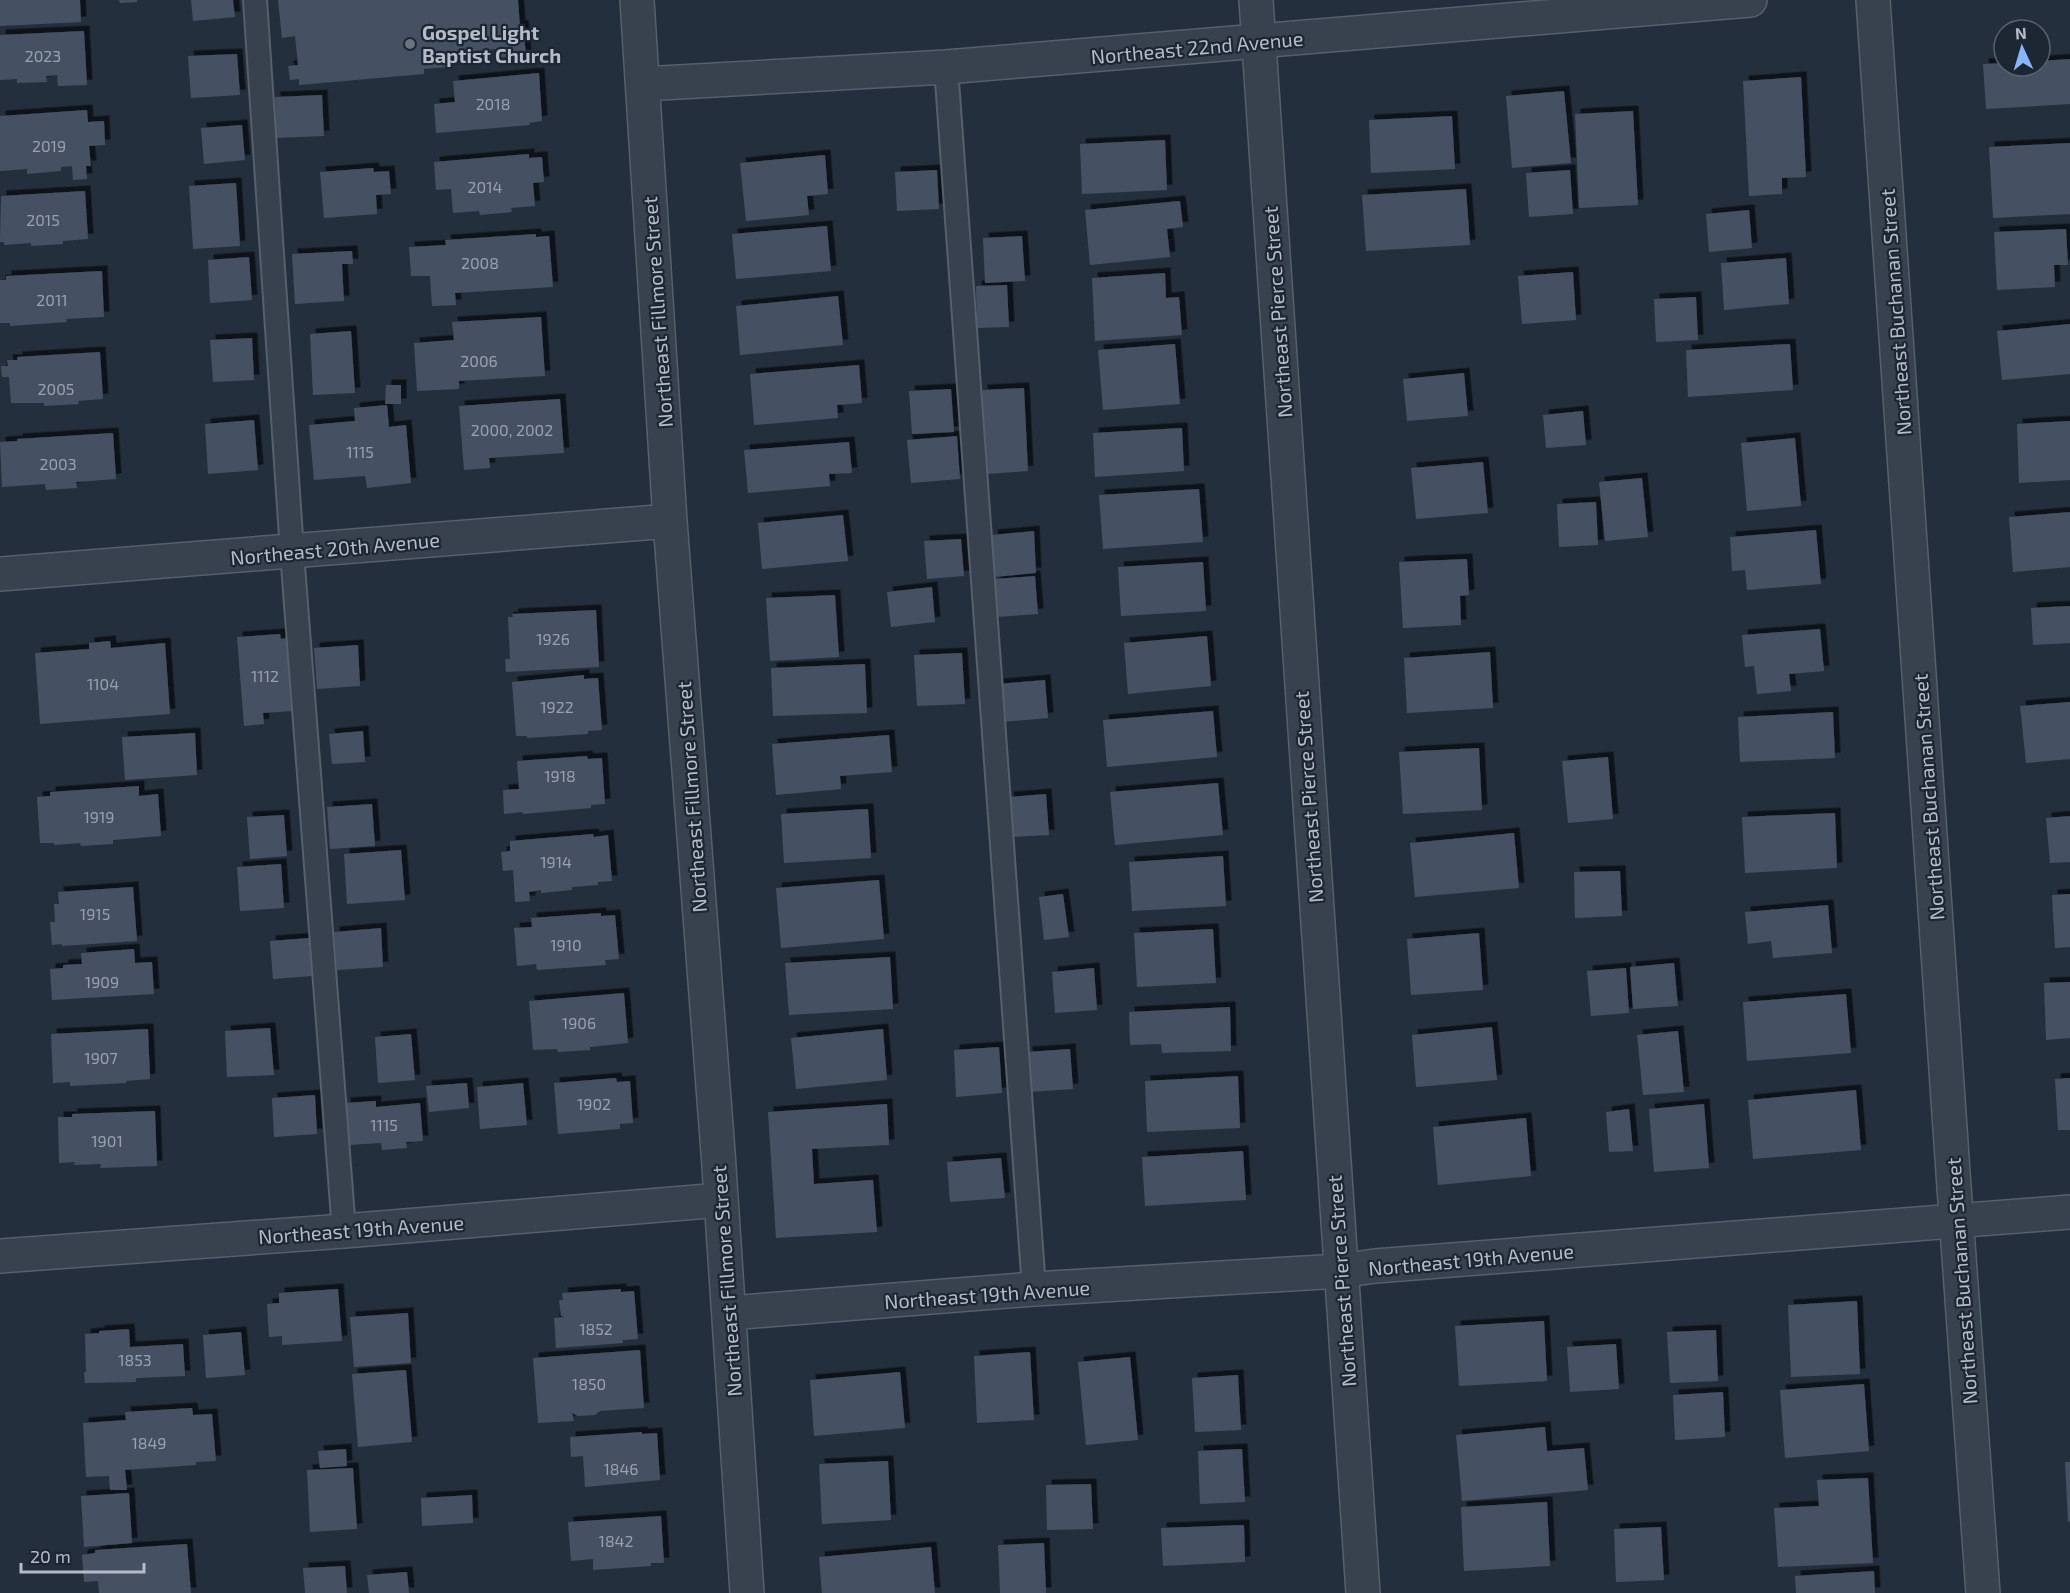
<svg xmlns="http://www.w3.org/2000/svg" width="2070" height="1593" font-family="'Exo 2',sans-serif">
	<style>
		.building { fill: #455162; filter: url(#shadow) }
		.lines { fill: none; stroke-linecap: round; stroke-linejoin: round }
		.lane-casing { stroke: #565f6c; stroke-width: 26 }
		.street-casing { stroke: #565f6c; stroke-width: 36 }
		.lane { stroke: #38414e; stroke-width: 22 }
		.street { stroke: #38414e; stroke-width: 33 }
		.worship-dot { fill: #6b7280; stroke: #1d2633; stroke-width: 2 }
		.labels { text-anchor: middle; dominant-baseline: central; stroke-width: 4.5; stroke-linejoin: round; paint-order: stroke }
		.number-label { font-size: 16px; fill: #98a1af }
		.poi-label { font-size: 20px; font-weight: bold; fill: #b4bcc9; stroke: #1d2633; text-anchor: start }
		.street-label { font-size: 20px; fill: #b4bcc9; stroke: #1d2633 }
	</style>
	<defs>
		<filter id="shadow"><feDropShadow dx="5.5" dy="-5.5" stdDeviation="0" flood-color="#0009"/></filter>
	</defs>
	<rect width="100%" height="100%" fill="#242f3e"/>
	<!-- building -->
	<path class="building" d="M0,0H80L81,22L0,26Z
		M119,0H137V2L120,3Z
		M191,0H233L235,17L193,21Z
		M278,0H518L520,26L523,25L526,55L496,58L495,49L447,54L448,67L424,69V74L299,85V79L290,80L288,66L298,65L295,36L282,38Z
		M84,31L87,85L58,86L57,75L46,76L47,82L17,83V79L0,80V35Z
		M237,54L240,95L191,98L188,56Z
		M2070,59V104L1986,109L1983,64L2004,63V66H2040V61Z
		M539,73L542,121L529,123L530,125L436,133L434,104L455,102L453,81Z
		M1801,77L1806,177L1782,178V194L1749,196L1743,81Z
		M1564,91L1571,163L1512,168L1506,96Z
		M322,95L324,136L276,138L275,97Z
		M87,110L88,122L104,121L105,145L89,146L91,166H86L87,179L73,180L72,166L61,167V171L27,174V169L0,171V116Z
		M1633,111L1638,205L1579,208L1575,114Z
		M1452,116L1455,169L1371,173L1369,120Z
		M242,125L245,160L204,164L201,128Z
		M1165,140L1167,190L1082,194L1080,144Z
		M2070,143V214L1993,218L1989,147Z
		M529,154V158L542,157L544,182L533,183L535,206L511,208L512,212L480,215L479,211L453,213L451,189L436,190L434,162Z
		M825,155L828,194L807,196L809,215L746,221L740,163Z
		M373,168L374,172L389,171L391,194L376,195L377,214L324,218L320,172Z
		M937,170L939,209L897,211L895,172Z
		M1570,170L1573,214L1529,217L1526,173Z
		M236,183L240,246L193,249L189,186Z
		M1466,189L1470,245L1366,251L1362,195Z
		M85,191L88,239L63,241V244L31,246V243L4,245V242H0L1,196Z
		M1180,201L1183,227L1167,229L1170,257L1090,265L1085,210Z
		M1749,210L1752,248L1709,252L1706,214Z
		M827,226L831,271L736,279L732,234Z
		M2066,229L2068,265H2054L2055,287L1997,290L1994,232Z
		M536,234V237L549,236L553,287L455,293L456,305L432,306L430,276H411L409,247L446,245L445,240Z
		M1022,236L1025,281L985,283L983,238Z
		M352,251L353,264H342L344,301L295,304L292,254Z
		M249,257L252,300L210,303L208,260Z
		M1786,258L1789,304L1724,310L1721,263Z
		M102,271L104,317L66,319L67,322L10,326V323H0V280H6V276Z
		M1573,272L1576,320L1522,324L1518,276Z
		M1165,273L1166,298L1179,297L1182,335L1095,341L1092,278Z
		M1007,285L1009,327L977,328L976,286Z
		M838,296L843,345L740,355L736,306Z
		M1696,297L1698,340L1656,342L1654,299Z
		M541,317L545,376L459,381V389L417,391L414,343L454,340L452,322Z
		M2070,324V374L2002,380L1997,331Z
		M351,331L355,393L313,395L310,334Z
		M252,338L254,380L213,382L210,340Z
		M1175,344L1180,404L1103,410L1098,350Z
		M1790,344L1793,390L1688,397L1686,350Z
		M100,352L103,399L78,401L79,404L44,406V403H11L9,377H2L1,366H8L7,360H17V357Z
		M859,365L862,403L837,405L838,418L754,425L750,374Z
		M1464,373L1468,416L1407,421L1403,379Z
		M386,385H401V404H385Z
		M1024,388L1028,471L987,474L982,390Z
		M951,389L954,432L912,434L909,391Z
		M560,399L564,453L489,458L490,468L464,470L459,406Z
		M387,405L389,427L406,425L411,483L367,488L365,476L314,480L309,425L355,421L354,408Z
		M1583,411L1586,445L1546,448L1543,415Z
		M254,420L258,470L208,474L205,424Z
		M2070,421V480L2019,483L2017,424Z
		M1182,428L1184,471L1095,477L1093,433Z
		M113,433L116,479L76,482L77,488L46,490L45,484L2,487L0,442L17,441V439Z
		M957,436L960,479L911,483L907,440Z
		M1795,438L1801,506L1747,511L1741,443Z
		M849,442L852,473L829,474L830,486L748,493L744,450Z
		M1483,462L1488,513L1416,519L1411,468Z
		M1642,478L1648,537L1605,541L1599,482Z
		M1199,489L1203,542L1103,549L1099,495Z
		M1596,502L1598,545L1559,547L1557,504Z
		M2070,512V567L2013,572L2009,517Z
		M843,515L848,561L762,569L758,523Z
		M1816,530L1821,584L1747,590L1745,570L1732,571L1730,537Z
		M1034,531L1036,573L994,577L992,535Z
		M961,539L964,576L927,579L924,541Z
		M1467,559L1469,595L1460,596L1461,625L1403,628L1399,562Z
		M1203,562L1206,611L1121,616L1118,567Z
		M1035,576L1038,614L997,617L994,579Z
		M932,587L935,622L891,627L887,592Z
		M835,595L839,657L770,661L766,598Z
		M2070,606V643L2033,645L2031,608Z
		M596,610L599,667L506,672L505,659H510L508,617H513L512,614Z
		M1820,629L1824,671L1789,674L1791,691L1757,694L1754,666L1745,667L1742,635Z
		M280,634L281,639L287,638L292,711L263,713L264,724L244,726L237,637Z
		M1207,636L1211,686L1128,694L1124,643Z
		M110,641L111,648L165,643L170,714L40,724L35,653L89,649V643Z
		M358,645L360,686L317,689L314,648Z
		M1490,652L1493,708L1407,713L1404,658Z
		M962,653L965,704L917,706L914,655Z
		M865,664L867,713L773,716L771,668Z
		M584,675V679L598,678L602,730L588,731V734L527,738V736H516L512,682Z
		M1045,680L1048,718L1002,722L998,684Z
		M2070,702V759L2026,763L2020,706Z
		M1213,711L1217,757L1107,767L1103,720Z
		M1833,712L1835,758L1740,762L1738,717Z
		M363,731L365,762L332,764L329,734Z
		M195,733L197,775L125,780L122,737Z
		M889,735L892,772L840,776L841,789L776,795L772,744Z
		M1479,748L1482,810L1403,814L1399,752Z
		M587,756L588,759L602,758L605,804L591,805V808L523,814L522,812L504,814L503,790L519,789L517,761Z
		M1608,757L1613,819L1568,823L1562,761Z
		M1218,783L1223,835L1115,845L1110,792Z
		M139,786V796L158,794L161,836L113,840V844L81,846L80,843L54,845V843H40L37,797L50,796V792Z
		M1046,794L1049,835L1011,837L1008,797Z
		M372,804L375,846L330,849L327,807Z
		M868,809L871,858L784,863L781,814Z
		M1835,813L1837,868L1745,873L1742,817Z
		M284,815L287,856L250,859L247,817Z
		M2070,816V862L2050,863L2046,818Z
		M1514,833L1519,888L1415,897L1410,843Z
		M593,834L594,837L608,835L612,881L598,882V885L572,887V890L541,893V890L529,892L530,901L515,902L513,870L503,871L501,852L510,851V841Z
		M401,850L405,900L347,904L344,854Z
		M1223,856L1226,906L1132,911L1129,862Z
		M281,864L284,908L240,911L237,867Z
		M1620,871L1622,916L1575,918L1574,872Z
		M879,880L884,939L781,948L776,888Z
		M133,887L137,941L62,946V944L52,945L50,922H55L54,904H59L58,892Z
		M1063,894L1069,937L1044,940L1039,897Z
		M2070,894V947L2055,948L2052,895Z
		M1828,905L1832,953L1773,958L1771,941L1748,944L1745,912Z
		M601,913V916L615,915L619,959L605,960L606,965L537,970L536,964L517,966L514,928L532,927L531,918Z
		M381,928L383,967L337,970L334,932Z
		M1213,929L1216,983L1137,987L1134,933Z
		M1479,933L1483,990L1411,995L1407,939Z
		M309,938L312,976L273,979L270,941Z
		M134,949L135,963L152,962L154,994L52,1000L50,969L63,968V965L82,964L81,953Z
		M890,957L893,1009L789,1015L785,963Z
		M1674,963L1678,1006L1633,1009L1630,967Z
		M1094,968L1097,1010L1055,1013L1052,972Z
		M1626,968L1629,1013L1591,1016L1587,971Z
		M2070,982V1038L2046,1040L2044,983Z
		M624,993L628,1043L590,1047V1050L558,1052L557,1049L533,1050L529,1001Z
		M1846,994L1851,1053L1747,1061L1743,1002Z
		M1230,1007L1231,1051L1162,1053L1161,1044L1130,1045L1129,1012Z
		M1492,1027L1497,1080L1416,1087L1412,1035Z
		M270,1028L274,1075L227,1077L225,1031Z
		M148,1029L150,1079L126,1081V1083L70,1086V1082L53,1083L51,1034Z
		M883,1029L887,1080L796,1089L791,1038Z
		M1678,1031L1684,1092L1643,1095L1637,1035Z
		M411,1034L415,1080L378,1083L375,1037Z
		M999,1047L1002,1093L956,1097L954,1050Z
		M1070,1049L1073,1089L1029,1092L1027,1052Z
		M1238,1076L1240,1128L1147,1132L1145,1081Z
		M616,1078L617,1082L630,1081L633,1123L620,1124V1129L558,1134L554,1083Z
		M2070,1078V1130H2058L2055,1079Z
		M467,1083L469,1108L429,1112L426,1086Z
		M523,1083L527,1125L480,1129L477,1087Z
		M1856,1090L1861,1150L1753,1159L1748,1100Z
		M315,1095L317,1134L274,1137L272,1098Z
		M376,1101V1107L420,1103L423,1141L406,1142L407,1148L382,1150L381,1143L349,1145L345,1103Z
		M887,1104L889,1145L812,1149L814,1184L873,1180L877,1232L776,1238L768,1112Z
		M1704,1104L1709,1168L1654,1172L1649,1109Z
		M1629,1109L1633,1151L1609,1152L1606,1112Z
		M155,1111L157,1166L100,1168L101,1164L74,1165L75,1162L59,1163L58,1117H72V1114Z
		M1526,1118L1531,1176L1438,1185L1433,1127Z
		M1243,1151L1246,1200L1145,1206L1142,1157Z
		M1001,1158L1005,1198L950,1202L947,1162Z
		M338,1289L342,1341L282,1345V1336L269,1337L267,1304L279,1303V1293Z
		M621,1289V1292L634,1291L638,1339L623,1340V1343L556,1348L554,1318L565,1317L561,1316L559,1300H563L562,1293Z
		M1857,1301L1860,1374L1791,1377L1788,1305Z
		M408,1313L411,1363L354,1367L350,1317Z
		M1544,1321L1547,1381L1459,1386L1455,1326Z
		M129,1329L130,1347L183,1344L185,1376L136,1378V1382L85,1383L84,1372H86L85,1334L99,1333V1331Z
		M1716,1330L1718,1381L1670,1383L1667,1332Z
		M241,1332L245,1375L206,1378L203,1335Z
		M1616,1344L1619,1389L1570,1392L1567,1347Z
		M640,1350L644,1408L600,1411L595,1415L578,1416L572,1413L574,1421L538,1423L533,1358Z
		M1030,1352L1034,1420L977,1423L974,1356Z
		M1130,1357L1138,1440L1086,1445L1078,1362Z
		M406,1370L412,1442L358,1447L352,1374Z
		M900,1372L905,1428L814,1436L810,1380Z
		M1238,1375L1241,1430L1195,1432L1192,1378Z
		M1864,1384L1869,1451L1785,1458L1780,1390Z
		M1723,1392L1725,1437L1675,1440L1673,1395Z
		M192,1408L193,1415L212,1414L216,1461L196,1462V1465L125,1470L127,1490H110L109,1476L86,1477L83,1423L126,1420L125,1412Z
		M1545,1427L1547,1451L1584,1448L1588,1490L1462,1501L1456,1435Z
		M642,1432V1434L657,1433L660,1480L585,1487L583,1456L571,1457L570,1437Z
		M346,1449L347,1466L320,1468L318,1451Z
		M1242,1449L1245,1502L1200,1504L1198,1451Z
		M888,1461L891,1520L822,1524L819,1464Z
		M2065,1462H2070V1521L2068,1522Z
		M353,1468L357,1529L310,1532L307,1470Z
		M1868,1478L1873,1563L1778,1567L1774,1508L1819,1506L1817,1480Z
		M1091,1484L1093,1529L1047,1530L1046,1485Z
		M129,1493L132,1543L84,1547L81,1496Z
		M472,1495L473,1523L422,1526L421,1498Z
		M1547,1502L1550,1566L1464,1571L1461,1507Z
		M661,1516L664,1563H651V1566L593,1570V1559L571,1561L568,1522Z
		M1244,1525L1245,1562L1163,1566L1161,1528Z
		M1661,1527L1664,1580L1616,1582L1614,1529Z
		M1044,1543L1046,1593H1000L998,1545Z
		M187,1544L191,1593H99L98,1581L84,1582L82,1555L95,1553V1550Z
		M931,1547L935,1593H822L819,1557Z
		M345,1566L347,1593H305L303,1568Z
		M1874,1571L1875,1593H1796L1795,1576Z
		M407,1572L409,1593H369L367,1575Z"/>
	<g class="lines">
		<!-- lane casing -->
		<g class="lane-casing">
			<path id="lane" d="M255,0L292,552L344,1231
				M946,67L1034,1289"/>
		</g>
		<!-- street casing -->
		<g class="street-casing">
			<path id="street" d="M637,0L670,521L718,1152L747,1593
				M1256,0L1363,1593
				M1873,0L1954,1187L1983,1593
				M643,84L946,67L1750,0
				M0,574L670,521
				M0,1256L344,1231L721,1200
				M729,1313L1034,1289L1340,1271L1375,1266L2070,1212"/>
		</g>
		<!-- lane -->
		<use href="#lane" class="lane"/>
		<!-- street -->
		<use href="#street" class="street"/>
	</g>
	<!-- markers -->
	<circle class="worship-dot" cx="410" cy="44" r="6"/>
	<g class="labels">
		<!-- number labels -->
		<g class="number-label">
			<text x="43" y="55">2023</text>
			<text x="493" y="103">2018</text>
			<text x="49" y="145">2019</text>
			<text x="485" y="186">2014</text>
			<text x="43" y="219">2015</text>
			<text x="480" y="262">2008</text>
			<text x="52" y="299">2011</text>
			<text x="479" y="360">2006</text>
			<text x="56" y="388">2005</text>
			<text x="512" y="429">2000, 2002</text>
			<text x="360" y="451">1115</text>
			<text x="58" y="463">2003</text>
			<text x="553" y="638">1926</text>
			<text x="265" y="675">1112</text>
			<text x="103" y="683">1104</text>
			<text x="557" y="706">1922</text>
			<text x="560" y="775">1918</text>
			<text x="99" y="816">1919</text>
			<text x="556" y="861">1914</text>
			<text x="95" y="913">1915</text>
			<text x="566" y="944">1910</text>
			<text x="102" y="981">1909</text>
			<text x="579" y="1022">1906</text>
			<text x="101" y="1057">1907</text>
			<text x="594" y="1103">1902</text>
			<text x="384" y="1124">1115</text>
			<text x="107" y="1140">1901</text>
			<text x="596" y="1328">1852</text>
			<text x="135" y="1359">1853</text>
			<text x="589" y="1383">1850</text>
			<text x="149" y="1442">1849</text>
			<text x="621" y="1468">1846</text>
			<text x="616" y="1540">1842</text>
		</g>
		<!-- poi labels -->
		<g class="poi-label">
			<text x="422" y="32">Gospel Light<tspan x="422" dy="23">Baptist Church</tspan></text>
		</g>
		<!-- street labels -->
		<g class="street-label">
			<text transform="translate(1197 47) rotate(-5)">Northeast 22nd Avenue</text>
			<text transform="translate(657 312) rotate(-94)">Northeast Fillmore Street</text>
			<text transform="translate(1277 312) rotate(-94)">Northeast Pierce Street</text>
			<text transform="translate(1895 312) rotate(-94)">Northeast Buchanan Street</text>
			<text transform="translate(335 548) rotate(-5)">Northeast 20th Avenue</text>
			<text transform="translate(691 797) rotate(-94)">Northeast Fillmore Street</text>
			<text transform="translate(1308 797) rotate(-94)">Northeast Pierce Street</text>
			<text transform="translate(1928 797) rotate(-94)">Northeast Buchanan Street</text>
			<text transform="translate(361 1229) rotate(-4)">Northeast 19th Avenue</text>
			<text transform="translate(1471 1259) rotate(-5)">Northeast 19th Avenue</text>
			<text transform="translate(726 1281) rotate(-94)">Northeast Fillmore Street</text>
			<text transform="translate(1341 1281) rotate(-94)">Northeast Pierce Street</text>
			<text transform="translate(1961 1281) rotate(-94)">Northeast Buchanan Street</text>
			<text transform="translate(987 1294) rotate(-4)">Northeast 19th Avenue</text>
		</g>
	</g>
	<!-- north arrow -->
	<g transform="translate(2022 48) rotate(356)"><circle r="28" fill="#1d2633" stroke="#59626f" stroke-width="1.5"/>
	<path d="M0-4.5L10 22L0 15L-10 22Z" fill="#8ab4f8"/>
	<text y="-9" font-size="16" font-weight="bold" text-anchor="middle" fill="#b4bcc9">N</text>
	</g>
	<!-- scale -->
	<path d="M21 1563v9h123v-9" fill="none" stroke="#b4bcc9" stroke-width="3"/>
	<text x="30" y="1563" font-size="18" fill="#b4bcc9" stroke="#1d2633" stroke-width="4.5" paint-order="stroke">20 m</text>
</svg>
